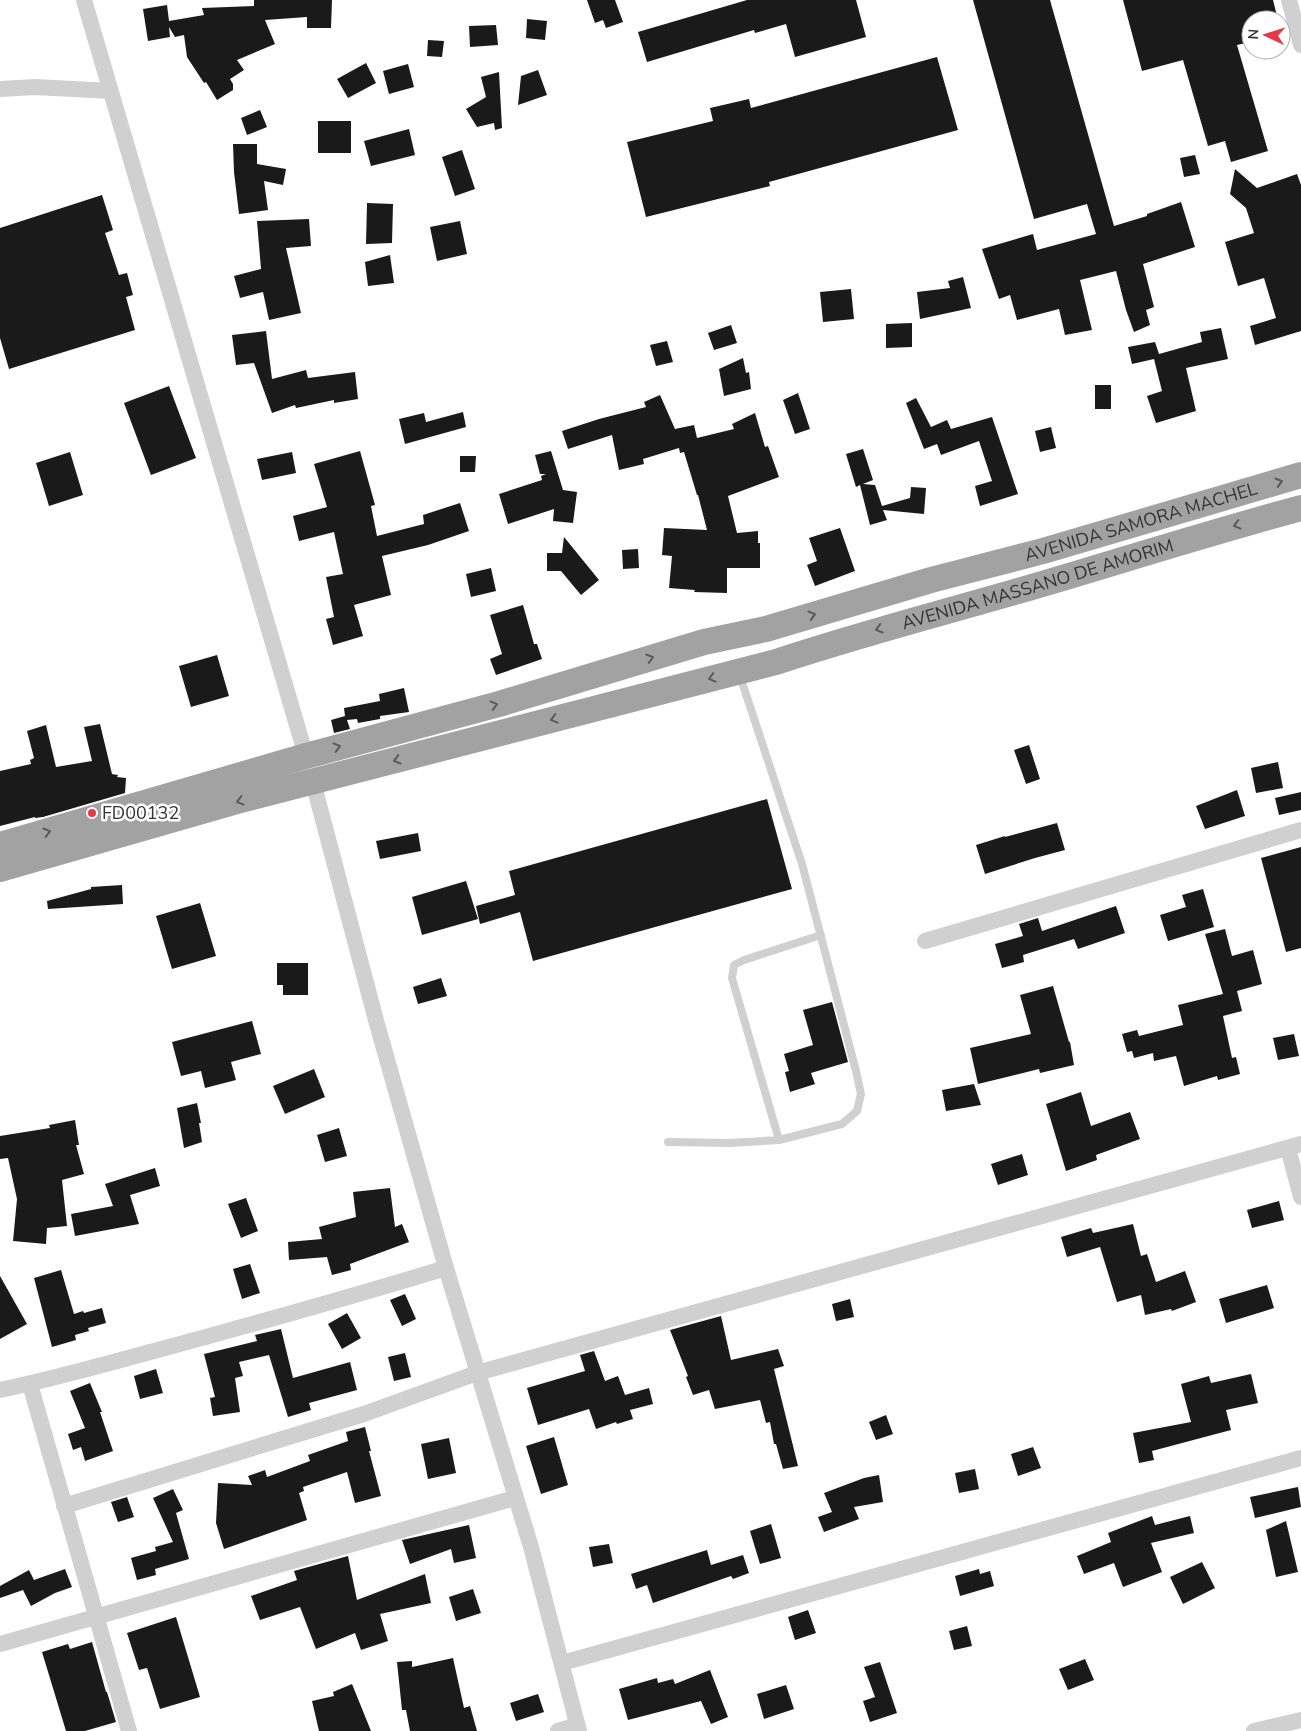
<svg xmlns="http://www.w3.org/2000/svg" width="1301" height="1731" font-family="'Nunito Sans',sans-serif">
	<style>
		.building { fill: #1a1a1a }
		.lines { fill: none; stroke-linecap: round; stroke-linejoin: round }
		.service { stroke: #d0d0d0; stroke-width: 8 }
		.minor { stroke: #d0d0d0; stroke-width: 16 }
		.trunk { stroke: #a2a2a2; stroke-width: 26 }
		.oneway { stroke: #5a5a5a }
		.poi-dot { fill: #e63946; stroke: #fff; stroke-width: 2 }
		.labels { text-anchor: middle; dominant-baseline: central; stroke-width: 5; stroke-linejoin: round; paint-order: stroke }
		.street-label { font-size: 18px; fill: #333; stroke: #fff }
		.poi-label { font-size: 18px; fill: #333; stroke: #fff; text-anchor: start }
	</style>
	<rect width="100%" height="100%" fill="#fff"/>
	<!-- building -->
	<path class="building" d="M254,0H332L331,28H307V17L265,20L275,44L237,60L244,70L230,79L233,84V90L217,100L206,82L204,83L187,57L184,35L175,37L169,27L170,37L148,41L143,9L167,5L169,21L204,15L202,8L254,6Z
		M587,0H615L623,22L606,28L603,20L595,23Z
		M747,0H856L866,37L795,57L786,24L755,33L754,30L647,62L638,32Z
		M973,0H1050L1114,226L1147,216V214L1181,202L1195,247L1143,264L1154,307L1146,310L1150,325L1134,332L1126,310L1116,271L1080,280L1092,330L1065,335L1059,309L1017,320L1010,295L999,299L982,249L1033,234L1037,250L1096,234L1087,204L1034,219Z
		M1123,0H1273L1278,20H1251V42L1237,45L1268,151L1231,162L1225,141L1208,146L1183,60L1142,71Z
		M527,19L547,21L545,40L526,38Z
		M496,25L498,45L470,47L469,26Z
		M428,40L444,41L442,57L427,56Z
		M937,57L958,130L769,182L770,186L646,217L627,142L713,121L710,108L749,99L751,108Z
		M366,63L376,83L348,98L337,79Z
		M408,64L414,87L389,94L383,71Z
		M538,70L547,95L518,105L521,76Z
		M499,72L502,128L495,130L494,123L477,127L466,109L486,97L481,77Z
		M260,110L267,127L247,135L241,118Z
		M318,121H351V153H318Z
		M409,129L415,155L371,166L364,141Z
		M233,144H257V164L286,169L283,185L264,181L268,210L239,214L234,172Z
		M462,150L475,189L455,196L442,157Z
		M1195,155L1200,174L1184,177L1180,158Z
		M1235,169L1257,188L1297,174L1301,185V331L1255,345L1250,326L1276,318L1264,278L1238,286L1225,242L1254,233L1246,208L1230,194Z
		M102,195L113,230L105,233L119,275L127,273L133,295L126,297L135,330L9,369L0,338V228Z
		M367,203L393,204L392,243L366,244Z
		M309,219L311,246L286,248L301,313L269,320L263,292L240,298L234,276L261,269L257,221Z
		M460,221L467,254L437,261L430,227Z
		M390,255L394,283L368,286L365,262Z
		M963,277L971,308L920,319L917,292L950,288L948,281Z
		M851,289L854,319L823,322L820,292Z
		M912,323V347L886,348V324Z
		M731,325L737,343L714,350L708,333Z
		M1221,328L1228,359L1186,368L1196,411L1156,423L1147,396L1162,391L1154,359L1132,364L1128,347L1155,342L1159,354L1202,342L1200,332Z
		M266,331L272,379L306,370L308,378L355,372L358,399L334,403V400L296,408L295,405L272,413L254,363L236,365L232,335Z
		M667,341L673,362L656,366L650,345Z
		M743,358L746,373L749,372L751,389L724,396L719,369Z
		M1095,385H1111V409H1095Z
		M169,386L196,458L151,475L124,403Z
		M798,393L810,429L795,434L783,400Z
		M660,395L675,429L694,425L697,438L734,429L732,424L755,413L765,447L768,446L779,477L728,496L737,533L758,531V543H760V568H727V593L694,592L695,590L669,588L672,556L662,555L664,528L707,530L698,495H697L684,452L680,453L679,448L643,459L644,464L619,470L612,435L568,449L562,431L599,419L646,407L644,402Z
		M916,398L931,427L947,420L951,429L992,417L1018,494L980,506L975,486L992,481L979,441L941,455L937,444L924,449L906,403Z
		M463,412L466,427L405,444L399,419L424,413L426,422Z
		M1051,427L1056,448L1040,452L1035,431Z
		M863,449L873,480L863,484L875,485L882,506L910,498L911,487L926,488L924,514L883,510L887,520L870,525L860,485L856,487L846,454Z
		M360,451L375,505L371,506L377,536L424,524L423,515L460,503L469,531L428,545L382,556L391,595L354,605L363,636L333,645L326,619L334,617L326,577L343,574L334,532L299,541L293,516L327,507L314,464Z
		M551,451L563,490L577,492L573,523L553,521L554,509L508,524L499,494L542,480L541,476L546,474H540L535,455Z
		M70,452L83,495L49,506L36,463Z
		M292,452L296,473L262,480L257,459Z
		M460,456H476L475,472H460Z
		M840,528L855,571L815,586L807,565L817,561L809,538Z
		M564,537L599,580L581,595L561,571H547V553H562Z
		M638,549L639,568L623,569L622,550Z
		M491,568L496,591L471,597L466,574Z
		M523,605L534,644H537L542,659L496,675L490,659L502,654L490,615Z
		M217,655L229,696L191,707L179,666Z
		M404,688L409,712L380,716V719L358,723L357,719L347,720L350,729L334,733L331,720L345,716L344,708L380,701L379,694Z
		M100,724L112,774L118,775L117,777L126,778L125,793L43,817L35,818V817L0,826V771L31,764L30,760L34,758L27,731L46,725L56,767L92,761L84,727Z
		M1029,745L1040,779L1026,784L1014,750Z
		M1278,762L1283,788L1256,793L1251,768Z
		M1237,790L1245,816L1205,829L1196,806Z
		M1301,792V810L1279,815L1275,798Z
		M767,799L792,889L533,961L520,912L480,924L476,906L515,895L509,871Z
		M1057,823L1065,850L1035,858L985,874L976,845L1005,836V837Z
		M418,833L421,851L380,859L376,841Z
		M1301,847V948L1286,952L1261,858Z
		M466,881L478,919L422,935L412,897Z
		M122,885L123,904L48,909L47,901L91,889V887Z
		M1203,889L1214,927L1168,941L1160,915L1186,907L1182,895Z
		M200,903L216,956L172,969L156,916Z
		M1116,906L1125,933L1078,949L1074,939L1023,955L1024,962L1002,968L995,944L1023,936L1019,924L1038,918L1042,931Z
		M1225,929L1232,956L1253,950L1262,984L1237,991L1242,1011L1223,1016L1232,1058L1236,1057L1240,1074L1218,1080L1217,1076L1184,1086L1176,1056L1154,1061L1153,1053L1134,1058L1132,1051L1127,1052L1122,1034L1137,1030L1139,1036L1183,1025L1178,1005L1223,994L1205,934Z
		M277,963H308V995H283V985H277Z
		M441,978L447,996L418,1004L413,987Z
		M1053,986L1069,1042H1070L1074,1065L1040,1073L1039,1069L978,1084L970,1048L1031,1034L1020,995Z
		M832,1002L848,1062L811,1073L815,1084L790,1092L785,1072L789,1071L784,1054L813,1045L803,1010Z
		M252,1021L261,1054L231,1062L236,1080L205,1088L201,1071L181,1076L172,1042Z
		M1294,1034L1299,1056L1278,1060L1273,1038Z
		M314,1069L325,1097L285,1114L273,1086Z
		M974,1084L981,1105L946,1111L942,1090Z
		M1081,1092L1091,1126L1130,1112L1140,1139L1096,1155L1097,1160L1066,1171L1046,1104Z
		M197,1103L201,1123H199L202,1142L184,1148L177,1108Z
		M75,1120L79,1145H76L84,1174L62,1180L67,1226L47,1228L46,1244L13,1241L17,1199L8,1158L0,1159V1136L50,1128L49,1125Z
		M339,1128L347,1156L325,1162L317,1135Z
		M1022,1154L1028,1175L998,1185L991,1164Z
		M155,1168L160,1186L130,1195L139,1224L75,1236L71,1214L113,1206L105,1184Z
		M390,1188L395,1227L402,1224L409,1242L350,1264L351,1270L332,1275L327,1257L289,1260L288,1242L322,1239L319,1227L356,1217L353,1192Z
		M246,1198L258,1231L241,1238L228,1204Z
		M1279,1201L1284,1220L1252,1228L1247,1210Z
		M1133,1224L1141,1256L1147,1254L1156,1282L1185,1271L1196,1302L1172,1311L1171,1309L1145,1315L1141,1295L1117,1302L1100,1247L1067,1257L1061,1237L1091,1228L1093,1233Z
		M250,1264L260,1293L242,1299L233,1269Z
		M61,1270L74,1314L83,1311L84,1313L102,1308L106,1323L88,1328L89,1331L75,1335L76,1340L52,1347L34,1278Z
		M0,1276L27,1324L0,1339Z
		M1267,1285L1274,1308L1226,1323L1219,1299Z
		M405,1294L416,1319L402,1326L390,1300Z
		M850,1299L854,1317L836,1321L832,1304Z
		M347,1313L361,1338L342,1349L328,1324Z
		M721,1316L731,1360L778,1349L784,1366L774,1369L798,1466L783,1469L776,1444H774L770,1422L766,1423L760,1400L715,1409L709,1390L693,1395L686,1377L688,1376L670,1330Z
		M281,1329L293,1378L350,1362L357,1390L309,1403L311,1410L288,1417L269,1355L239,1362L243,1376L235,1378L240,1412L213,1416L210,1398L215,1397L204,1354L257,1341L255,1335Z
		M594,1351L605,1381L618,1376L625,1395L649,1388L653,1404L630,1410L633,1419L617,1424L616,1422L596,1429L589,1409L538,1425L527,1388L585,1371L580,1355Z
		M405,1353L411,1377L394,1381L388,1357Z
		M156,1369L163,1393L140,1399L134,1376Z
		M1251,1374L1258,1403L1226,1410L1231,1430L1152,1451L1154,1460L1139,1463L1133,1433L1191,1422L1181,1384L1209,1376L1211,1383Z
		M90,1383L102,1412H100L113,1451L85,1461L81,1447L73,1450L68,1434L85,1428L70,1391Z
		M886,1415L893,1434L876,1440L869,1422Z
		M365,1427L371,1451H369L381,1496L355,1503L347,1472L303,1487L304,1491L299,1493L307,1520L224,1549L216,1523L218,1483L252,1485L248,1476L265,1470L267,1477L310,1461L308,1455L348,1441L346,1432Z
		M554,1437L568,1485L541,1494L526,1446Z
		M449,1438L456,1473L428,1479L421,1444Z
		M1033,1447L1041,1468L1018,1476L1011,1454Z
		M975,1469L979,1489L959,1493L955,1473Z
		M879,1475L883,1502L854,1507L859,1519L824,1532L818,1517L832,1512L824,1493L864,1478Z
		M1298,1487L1301,1507L1255,1518L1250,1497Z
		M173,1489L183,1510L176,1513L189,1559L155,1569L156,1575L137,1580L131,1558L156,1551L155,1547L173,1542L153,1498Z
		M127,1497L134,1517L118,1522L111,1502Z
		M1152,1516L1155,1525L1190,1516L1194,1533L1151,1543L1162,1572L1123,1587L1114,1563L1084,1574L1077,1556L1111,1542L1108,1533Z
		M1286,1521L1298,1572L1276,1577L1266,1530Z
		M771,1524L781,1558L760,1564L750,1531Z
		M469,1525L476,1558L454,1563L451,1549L410,1564L402,1540Z
		M609,1544L613,1563L593,1567L589,1547Z
		M707,1550L711,1565L743,1555L749,1573L733,1579L731,1576L653,1603L647,1585L636,1589L631,1574Z
		M348,1556L357,1600L425,1574L431,1603L380,1614L388,1641L361,1650L355,1633L316,1649L300,1607L260,1620L251,1596L297,1580L294,1571Z
		M1202,1562L1215,1588L1183,1604L1170,1577Z
		M65,1569L72,1587L55,1593L31,1606L23,1590L0,1598V1586L29,1570L34,1580Z
		M979,1569L980,1574L990,1571L994,1586L960,1596L955,1576Z
		M473,1589L481,1613L456,1621L449,1597Z
		M808,1610L816,1633L795,1640L788,1617Z
		M176,1617L200,1697L160,1709L147,1668L139,1670L127,1633Z
		M967,1626L972,1646L954,1650L949,1631Z
		M92,1642L106,1692H107L116,1722L85,1731H66L42,1652L68,1644L70,1649Z
		M453,1658L464,1708L470,1706L477,1731H410L406,1710H402L397,1662L412,1661V1667Z
		M1085,1659L1094,1680L1068,1690L1059,1669Z
		M880,1662L897,1713L870,1722L863,1701L875,1697L864,1667Z
		M710,1670L728,1717L711,1724L701,1701L628,1720L619,1689L657,1678L658,1683L673,1679L675,1684Z
		M352,1684L371,1731H319L312,1701L334,1696L333,1692Z
		M786,1685L794,1709L764,1719L757,1694Z
		M538,1694L544,1712L516,1721L510,1703Z"/>
	<g class="lines">
		<!-- service -->
		<path class="service" d="M779,1140L732,978L734,965L744,960L821,935
			M668,1142L729,1143L779,1140L842,1124L857,1111L861,1094L856,1071L802,864L740,676"/>
		<!-- minor -->
		<path class="minor" d="M84,0L306,756
			M1289,0L1301,45
			M0,89L35,87L111,91
			M313,782L377,1024L446,1268L531,1547L579,1731
			M925,941L1301,830
			M1288,1148L1301,1197
			M30,1384L129,1731
			M0,1390C53,1379 105,1364 158,1350C254,1324 350,1297 446,1268
			M64,1506L364,1414L477,1373L1301,1144
			M0,1644L515,1498
			M562,1663L1301,1458
			M558,1731L577,1725
			M1254,1731L1301,1720"/>
		<!-- trunk -->
		<g class="trunk">
			<path id="s1" d="M0,845L306,756L499,704L704,642L766,629L931,580L1043,551L1301,475"/>
			<path id="s2" d="M0,869L237,801L776,662C866,632 958,609 1049,582C1133,557 1216,531 1301,508"/>
		</g>
	</g>
	<!-- one-way arrows -->
	<defs><path id="oneway-chevron" d="M-2-3.5L2.5 0L-2 3.5" fill="none" stroke-width="1.6" stroke-linecap="round" stroke-linejoin="round" transform="scale(1.25)"/></defs>
	<g class="oneway">
		<use href="#oneway-chevron" transform="translate(1279 482) rotate(-16)"/>
		<use href="#oneway-chevron" transform="translate(1237 525) rotate(165)"/>
		<use href="#oneway-chevron" transform="translate(812 615) rotate(-16)"/>
		<use href="#oneway-chevron" transform="translate(879 629) rotate(164)"/>
		<use href="#oneway-chevron" transform="translate(650 658) rotate(-17)"/>
		<use href="#oneway-chevron" transform="translate(712 678) rotate(165)"/>
		<use href="#oneway-chevron" transform="translate(494 705) rotate(-15)"/>
		<use href="#oneway-chevron" transform="translate(554 719) rotate(165)"/>
		<use href="#oneway-chevron" transform="translate(337 747) rotate(-15)"/>
		<use href="#oneway-chevron" transform="translate(397 760) rotate(165)"/>
		<use href="#oneway-chevron" transform="translate(240 801) rotate(165)"/>
		<use href="#oneway-chevron" transform="translate(47 832) rotate(-16)"/>
	</g>
	<!-- markers -->
	<circle class="poi-dot" cx="92" cy="813" r="5"/>
	<g class="labels">
		<!-- street labels -->
		<g class="street-label">
			<text stroke="none"><textPath href="#s1" startOffset="1186">AVENIDA SAMORA MACHEL</textPath></text>
			<text stroke="none"><textPath href="#s2" startOffset="1076">AVENIDA MASSANO DE AMORIM</textPath></text>
		</g>
		<!-- poi labels -->
		<g class="poi-label">
			<text x="102" y="813">FD00132</text>
		</g>
	</g>
	<!-- north arrow -->
	<g transform="translate(1266 35) rotate(274)"><circle r="24" fill="#ffffff" stroke="#adadad"/>
	<path d="M0-4L9 19L0 12L-9 19Z" fill="#e63946"/>
	<text y="-8" font-size="14" font-weight="bold" text-anchor="middle" fill="#333333">N</text>
	</g>
</svg>
